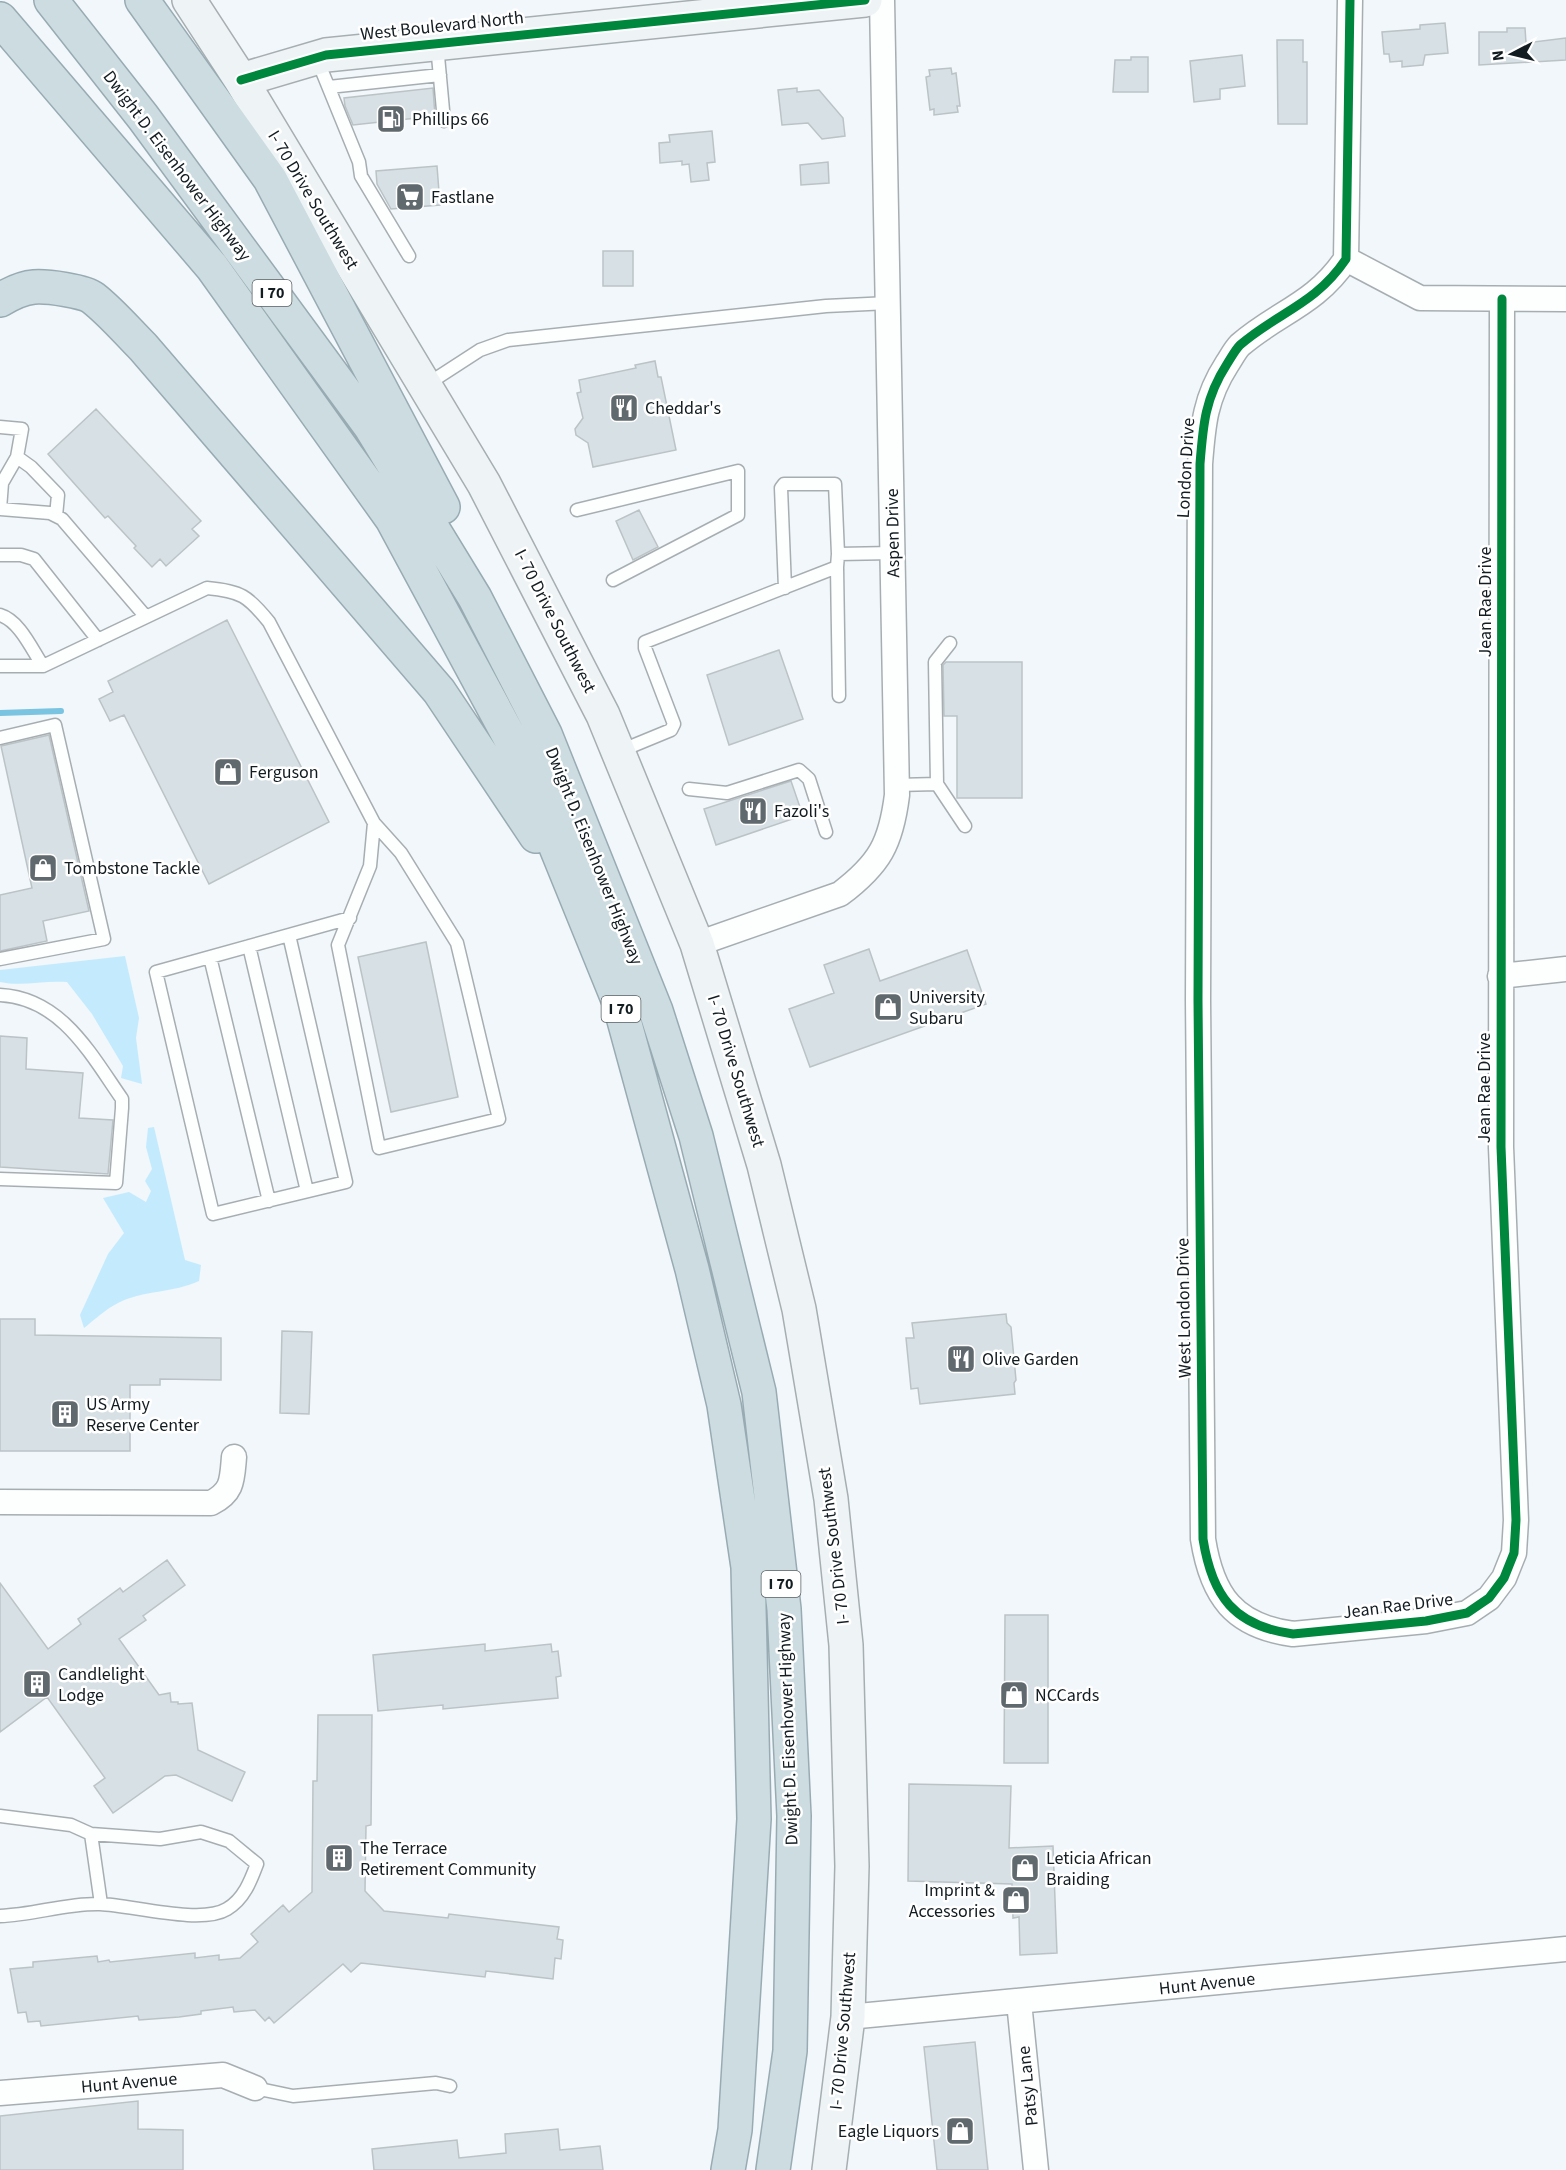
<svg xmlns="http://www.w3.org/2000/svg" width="1566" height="2170" font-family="'Source Sans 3',sans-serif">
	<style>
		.green { fill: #c4ebfd }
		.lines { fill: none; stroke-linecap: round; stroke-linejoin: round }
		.stream { stroke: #7ac3e1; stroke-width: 6 }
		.building { fill: #d7e0e5; stroke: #bcc3c7; stroke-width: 1.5 }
		.lane-casing { stroke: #a7aeb2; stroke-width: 15 }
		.street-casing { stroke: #a7aeb2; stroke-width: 27 }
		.secondary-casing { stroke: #a7aeb2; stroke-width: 36 }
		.highway-casing { stroke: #99abb2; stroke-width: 36 }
		.lane { stroke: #fdfefe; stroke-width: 12 }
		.street { stroke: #fdfefe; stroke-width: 24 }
		.secondary { stroke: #eef4f5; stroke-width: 33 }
		.highway { stroke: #ccdce1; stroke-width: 33 }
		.cycleway-casing { stroke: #fff; stroke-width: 13 }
		.cycleway { stroke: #00873e; stroke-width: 9 }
		.labels { text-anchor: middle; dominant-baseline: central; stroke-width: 5; stroke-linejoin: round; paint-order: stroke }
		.shield { fill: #fff; stroke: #596064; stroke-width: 1.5 }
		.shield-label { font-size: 16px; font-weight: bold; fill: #121c21 }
		.street-label { font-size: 18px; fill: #121c21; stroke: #fff }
		.poi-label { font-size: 18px; fill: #121c21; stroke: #fff; text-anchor: start }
	</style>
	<rect width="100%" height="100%" fill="#f1f7fa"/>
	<!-- green -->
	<path class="green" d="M125,956L139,1018L136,1038L142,1084L121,1078L123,1066L92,1014L67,982C44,980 22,987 0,982V970Z
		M154,1127L185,1260L201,1265L199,1281C174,1293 143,1290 118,1303C106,1309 94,1320 84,1328L80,1315L108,1254L124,1233L103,1198L129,1192L146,1202L151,1191L145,1181L152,1169L146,1147L148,1128Z"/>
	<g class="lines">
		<!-- stream -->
		<path class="stream" d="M0,713L61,711"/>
	</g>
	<!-- building -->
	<path class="building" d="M1445,23L1448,53L1425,55L1423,65L1402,67V61L1390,62L1389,54H1384L1382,32L1420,29V25Z
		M1507,28H1525L1526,43L1566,38V60L1479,65V32H1507Z
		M1277,40H1303V62H1307V124H1278Z
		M1242,55L1245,86L1220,89V99L1194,102L1190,61Z
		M1131,57H1148V92H1113L1115,60H1131Z
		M951,68L952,74L956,73L960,106H957L958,112L934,115V109L930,110L926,77L930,76L929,70Z
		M433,88L435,116L353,125L345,106L344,98Z
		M797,88V92L819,90L843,118L845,136L822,139L808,123L782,125L778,90Z
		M712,131L715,162L707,163L709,180L691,182L689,164L682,165V161L660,163L659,143L670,142L669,135Z
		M828,162L829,183L801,185L800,165Z
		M437,166L440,205L391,209L377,184L376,171Z
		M603,251H633V286H603Z
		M655,361L658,377H661L676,450L593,467L588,443L576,435L575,429L583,418L577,393L581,392L579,380L636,368L635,365Z
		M96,409L201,521L192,529L199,536L166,566L160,559L152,567L134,548L136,546L108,516L105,518L48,454Z
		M639,510L658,547L633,560L616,521Z
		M227,620L329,822L209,884L124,715L110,721L99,699L113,692L108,681Z
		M779,650L803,719L729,745L707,675Z
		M946,662H1022V798H957V716H944L943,665Z
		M49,735L89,911L43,921L47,941L0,951V895L32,888L1,746Z
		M791,781L802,813L798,817L716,845L704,809Z
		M426,942L458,1097L391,1112L358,957Z
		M869,949L880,981L967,950L986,1004L810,1067L789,1009L834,993L824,965Z
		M0,1036L27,1038L26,1069L83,1073L79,1118L113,1120L108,1174L0,1167Z
		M1006,1314L1007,1323L1011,1327L1016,1380L1014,1383L1015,1394L920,1404L918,1388L911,1389L906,1338H914L912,1323Z
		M0,1319H35V1335L221,1338V1380L160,1379V1385H130V1451H0Z
		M282,1331L312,1332L309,1414L280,1413Z
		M167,1560L185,1585L143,1616L146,1620L119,1639L159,1695L170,1693L171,1702H178V1704L192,1703L198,1750L245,1772L232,1801L176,1775L165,1776L113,1813L94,1786L105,1778L47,1697L0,1732V1583L48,1649L81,1624L78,1619L120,1588L123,1592Z
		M1005,1615H1048V1763H1004Z
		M485,1644V1651L551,1644L552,1652L558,1651L561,1676L556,1677L558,1698L443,1709V1705L378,1711L373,1655Z
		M318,1715H372L371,1825L366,1826L365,1891L384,1911L448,1918L449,1914L559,1927L557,1939L563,1940L561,1959L555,1958L553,1979L486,1971L485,1977L361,1963L351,1972L343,1964L274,2023L269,2017L265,2021L255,2010L234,2012L233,2007L201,2011V2014L179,2017L139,2020L138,2016L41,2026L40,2021L28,2022L26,2012L18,2013L10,1969L33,1967V1962L97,1956L98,1962L109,1960L110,1962L195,1953V1958L219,1955V1960L240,1958L258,1942L251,1934L283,1905L289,1912L312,1892L313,1781H317Z
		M909,1784L1011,1786L1009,1848L1053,1846L1057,1953L1020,1955L1019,1917L1013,1918L1012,1884L908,1881Z
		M975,2042L988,2170H937L924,2047Z
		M138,2101V2129L183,2130V2170H0V2116Z
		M558,2129L560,2150L600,2146L603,2170H374L372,2149L457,2140L459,2158L506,2153L505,2134Z"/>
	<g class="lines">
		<!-- lane casing -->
		<g class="lane-casing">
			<path id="lane" d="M437,45L444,121
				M317,59L359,162L361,176L409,256
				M329,87L440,75
				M426,385L480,350L508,340L826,306L889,303
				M0,427L22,429L17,457L2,483L0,509
				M17,457L31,467L58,495L56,516
				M0,509L50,513L62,519L146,617
				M577,510L738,471V515L613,580
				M0,555H21L34,559L98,640
				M837,567L839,696
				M785,588L781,488L784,484H835L838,554
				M0,615C20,621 32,650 43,666
				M950,643L935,662L937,784L965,826
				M0,666H43L207,588C241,591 248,596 269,622L374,823L401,853L457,943L499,1119L379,1148L338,945L370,866L374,823
				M0,738L55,725L104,939L0,959
				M620,751L671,730L674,724L645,648V642L837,567L838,554L893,553
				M897,785L937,784
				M689,789L727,793L799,770L809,779L826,832
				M289,935L346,1182L213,1214L156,972C220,954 285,936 350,918
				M249,946L307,1191
				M210,957L269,1201
				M0,995C61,998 90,1053 122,1099V1108L116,1183L0,1179
				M0,1816L71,1825L91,1834L160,1839L201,1832L229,1841L257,1864C251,1880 244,1899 227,1909C201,1925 131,1905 100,1904C66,1903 34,1915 0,1916
				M91,1834L101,1904
				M255,2088L293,2096L436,2083L450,2086"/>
		</g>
		<!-- street casing -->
		<g class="street-casing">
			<path id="street" d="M1350,0L1346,259C1315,305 1278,312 1240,345C1235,350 1231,358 1227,364C1205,398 1203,425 1200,464L1198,1000L1203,1539C1212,1596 1234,1626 1293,1634L1426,1621L1467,1613L1489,1598L1504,1578L1514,1553L1516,1520L1501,1147L1502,299
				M1346,259L1420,298L1566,299
				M697,944L840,894C880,864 891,843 897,795L882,0
				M1500,976L1566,969
				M0,1502L211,1503C233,1492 232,1480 234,1457
				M1019,2002L1036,2170
				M848,2017L1566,1949
				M0,2093L223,2075L255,2088"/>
		</g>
		<!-- secondary casing -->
		<g class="secondary-casing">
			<path id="secondary" d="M189,0L241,80L484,484L603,715L697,944L764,1165L799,1309L831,1499L846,1645L852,1866L848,2017L829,2170
				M241,80L326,55L865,0"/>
		</g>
		<!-- highway casing -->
		<g class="highway-casing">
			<path id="highway" d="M51,0L143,117L370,426L475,598L545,734L656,1011L696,1136L759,1392L784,1609L794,1816L790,2051L773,2170
				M142,0L270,179L443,507
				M0,19L212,267L392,519L516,749L619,1002L692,1269L724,1405L748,1567L754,1819L735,2130L728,2170
				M0,300C10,294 22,288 34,287C47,286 84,291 93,298C111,312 127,331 143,347L439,691L536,836"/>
		</g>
		<!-- lane -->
		<use href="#lane" class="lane"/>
		<!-- street -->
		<use href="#street" class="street"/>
		<!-- secondary -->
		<use href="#secondary" class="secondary"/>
		<!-- highway -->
		<use href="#highway" class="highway"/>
		<!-- cycleway casing -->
		<g class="cycleway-casing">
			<path id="cycleway" d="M1350,0L1346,259C1315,305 1278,312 1240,345C1235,350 1231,358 1227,364C1205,398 1203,425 1200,464L1198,1000L1203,1539C1212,1596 1234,1626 1293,1634L1426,1621L1467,1613L1489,1598L1504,1578L1514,1553L1516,1520L1501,1147L1502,299
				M241,80L326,55L865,0"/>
		</g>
		<!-- cycleway -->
		<use href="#cycleway" class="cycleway"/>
	</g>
	<!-- icons -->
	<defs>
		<g id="fuel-square" transform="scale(1.5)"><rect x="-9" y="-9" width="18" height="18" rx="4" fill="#60696d" stroke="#fff"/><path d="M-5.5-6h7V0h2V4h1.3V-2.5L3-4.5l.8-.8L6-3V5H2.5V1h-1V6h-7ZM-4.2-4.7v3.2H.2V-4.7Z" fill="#fff"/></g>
		<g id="supermarket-square" transform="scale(1.5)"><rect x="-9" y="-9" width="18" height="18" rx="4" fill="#60696d" stroke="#fff"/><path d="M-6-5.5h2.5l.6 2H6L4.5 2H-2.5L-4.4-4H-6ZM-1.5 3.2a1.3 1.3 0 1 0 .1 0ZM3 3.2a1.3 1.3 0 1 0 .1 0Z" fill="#fff"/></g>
		<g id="restaurant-square" transform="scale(1.5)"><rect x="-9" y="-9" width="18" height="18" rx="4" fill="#60696d" stroke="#fff"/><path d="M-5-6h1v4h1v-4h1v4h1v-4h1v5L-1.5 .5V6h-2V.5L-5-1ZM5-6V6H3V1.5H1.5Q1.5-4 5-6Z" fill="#fff"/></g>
		<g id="shop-square" transform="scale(1.5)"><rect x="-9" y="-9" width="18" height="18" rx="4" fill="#60696d" stroke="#fff"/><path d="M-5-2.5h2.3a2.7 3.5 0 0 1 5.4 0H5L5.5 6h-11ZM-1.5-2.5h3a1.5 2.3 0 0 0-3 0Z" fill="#fff"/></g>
		<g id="building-square" transform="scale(1.5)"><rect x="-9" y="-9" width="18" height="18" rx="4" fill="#60696d" stroke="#fff"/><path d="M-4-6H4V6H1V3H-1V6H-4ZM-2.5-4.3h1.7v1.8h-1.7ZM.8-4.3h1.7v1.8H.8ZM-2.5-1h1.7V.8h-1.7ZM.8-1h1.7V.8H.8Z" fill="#fff"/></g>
	</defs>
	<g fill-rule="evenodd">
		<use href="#fuel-square" x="391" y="119"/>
		<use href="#supermarket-square" x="410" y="197"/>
		<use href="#restaurant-square" x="624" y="408"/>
		<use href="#shop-square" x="228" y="772"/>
		<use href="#restaurant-square" x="753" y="811"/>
		<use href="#shop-square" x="43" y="868"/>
		<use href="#shop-square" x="888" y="1007"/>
		<use href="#restaurant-square" x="961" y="1359"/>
		<use href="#building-square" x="65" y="1414"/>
		<use href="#building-square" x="37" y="1684"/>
		<use href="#shop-square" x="1014" y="1695"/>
		<use href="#building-square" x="339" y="1858"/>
		<use href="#shop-square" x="1025" y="1868"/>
		<use href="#shop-square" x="1016" y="1900"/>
		<use href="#shop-square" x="960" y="2131"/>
	</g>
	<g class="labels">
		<!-- shield labels -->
		<g class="shield">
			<rect x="252.5" y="280" width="39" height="26" rx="4.5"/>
			<rect x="601.5" y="996" width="39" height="26" rx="4.5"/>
			<rect x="761.5" y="1571" width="39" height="26" rx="4.5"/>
		</g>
		<g class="shield-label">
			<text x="272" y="293">I 70</text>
			<text x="621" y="1009">I 70</text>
			<text x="781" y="1584">I 70</text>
		</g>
		<!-- street labels -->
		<g class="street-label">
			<text transform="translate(442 26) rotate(-6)">West Boulevard North</text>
			<text transform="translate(177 166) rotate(53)">Dwight D. Eisenhower Highway</text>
			<text transform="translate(313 200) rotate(59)">I- 70 Drive Southwest</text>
			<text transform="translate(1186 468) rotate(-87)">London Drive</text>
			<text transform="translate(893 533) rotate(-91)">Aspen Drive</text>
			<text transform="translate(1485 602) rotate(-90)">Jean Rae Drive</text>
			<text transform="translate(555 621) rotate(63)">I- 70 Drive Southwest</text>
			<text transform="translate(594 856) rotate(68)">Dwight D. Eisenhower Highway</text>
			<text transform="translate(736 1071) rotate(73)">I- 70 Drive Southwest</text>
			<text transform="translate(1484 1088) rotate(-90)">Jean Rae Drive</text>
			<text transform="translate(1184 1308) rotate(-91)">West London Drive</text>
			<text transform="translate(834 1546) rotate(-97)">I- 70 Drive Southwest</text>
			<text transform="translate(1398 1606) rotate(-7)">Jean Rae Drive</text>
			<text transform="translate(788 1729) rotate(-92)">Dwight D. Eisenhower Highway</text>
			<text transform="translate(1207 1984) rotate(-6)">Hunt Avenue</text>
			<text transform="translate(843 2031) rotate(-85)">I- 70 Drive Southwest</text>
			<text transform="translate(129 2083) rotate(-5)">Hunt Avenue</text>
			<text transform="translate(1028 2086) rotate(-96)">Patsy Lane</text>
		</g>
		<!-- poi labels -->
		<g class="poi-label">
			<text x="412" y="119">Phillips 66</text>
			<text x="431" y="197">Fastlane</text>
			<text x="645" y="408">Cheddar's</text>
			<text x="249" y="772">Ferguson</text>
			<text x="774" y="811">Fazoli's</text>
			<text x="64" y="868">Tombstone Tackle</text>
			<text x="909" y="997">University<tspan x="909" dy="21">Subaru</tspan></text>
			<text x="982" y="1359">Olive Garden</text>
			<text x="86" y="1404">US Army<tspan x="86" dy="21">Reserve Center</tspan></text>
			<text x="58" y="1674">Candlelight<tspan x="58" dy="21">Lodge</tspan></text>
			<text x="1035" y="1695">NCCards</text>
			<text x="360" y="1848">The Terrace<tspan x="360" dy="21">Retirement Community</tspan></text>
			<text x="1046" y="1858">Leticia African<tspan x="1046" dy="21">Braiding</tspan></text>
			<text x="995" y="1890" text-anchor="end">Imprint &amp;<tspan x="995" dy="21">Accessories</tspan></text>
			<text x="939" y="2131" text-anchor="end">Eagle Liquors</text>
		</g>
	</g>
	<!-- north arrow -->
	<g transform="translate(1512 54) rotate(263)" stroke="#ffffff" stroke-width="4.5" paint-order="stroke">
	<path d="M0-4.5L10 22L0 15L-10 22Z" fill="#121c21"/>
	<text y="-9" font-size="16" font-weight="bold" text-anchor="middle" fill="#121c21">N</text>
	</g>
</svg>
